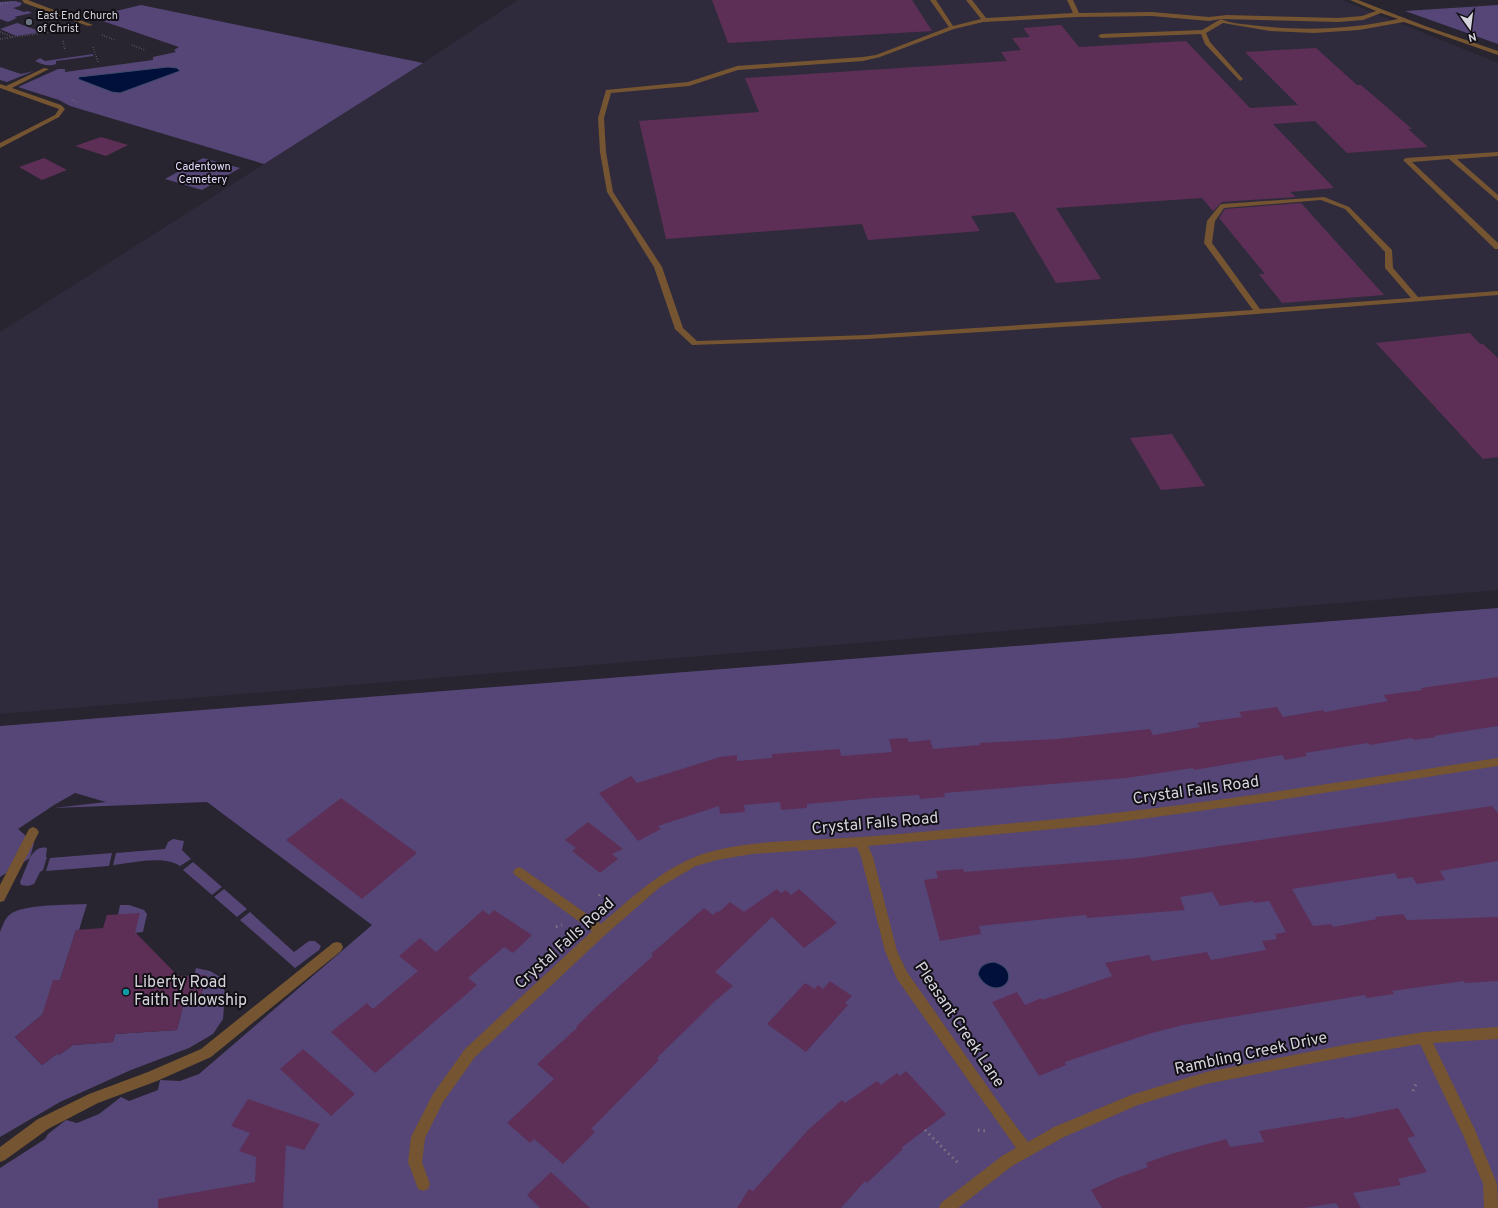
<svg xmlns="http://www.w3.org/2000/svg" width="1498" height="1208" font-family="Overpass,sans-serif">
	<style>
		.built { fill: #302b3c }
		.green { fill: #554677 }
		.water { fill: #00103a; stroke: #404a6a }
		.building { fill: #5d2f57 }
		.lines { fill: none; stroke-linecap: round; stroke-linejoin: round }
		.path-far1 { stroke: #797780; stroke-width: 1.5; stroke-dasharray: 0.5 2; stroke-linecap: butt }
		.path { stroke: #797780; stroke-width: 3; stroke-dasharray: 1.5 4; stroke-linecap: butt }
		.minor { fill: #755431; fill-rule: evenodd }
		.worship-dot { fill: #6b7280; stroke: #110f14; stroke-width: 1.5 }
		.culture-dot { fill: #0f9aa8; stroke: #110f14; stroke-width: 1.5 }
		.labels { text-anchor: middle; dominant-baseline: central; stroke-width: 4; stroke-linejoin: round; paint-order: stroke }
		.far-poi-label { font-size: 11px; fill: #d5d3db; stroke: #110f14; text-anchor: start }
		.far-park-label { font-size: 11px; fill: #e5dcfe; stroke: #110f14 }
		.near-street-label { font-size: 16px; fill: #d5d3db; stroke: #110f14 }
		.near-poi-label { font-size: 16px; fill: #d5d3db; stroke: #110f14; text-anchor: start }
	</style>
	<rect width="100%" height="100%" fill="#282530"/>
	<!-- built -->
	<path class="built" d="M518,0H1342L1498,63V590L0,714V332L423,63Z"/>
	<!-- green -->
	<path class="green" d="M15,1L22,3L20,6L13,8L24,12L28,11L32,13L14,17L17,18L8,22L0,19V2Z
		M141,5L423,63L264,164L70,106L59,100L18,87L58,69H65V72L153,60V57L176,52L174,50L179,47L91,17Z
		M1498,5V44L1405,11Z
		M17,23L42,32H44L16,36L0,29Z
		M93,54V56L56,61V64C49,67 41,64 35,61L40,58L45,61Z
		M0,67L21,74L34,71L7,82L0,80Z
		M203,158L240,168L202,190L165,179Z
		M1498,608V1208H0V1168L45,1139L48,1134L66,1120L77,1123L99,1114L121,1097L129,1101L158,1090L160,1080L180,1081L199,1074L372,925L207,802L54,808L106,802L75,793L54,805L18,829L34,843L30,858C34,851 39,846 47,848L46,857H47L43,870L40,872L34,884L28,886L21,885L20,882L30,858L0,877V726Z
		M173,839L184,841L182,850L191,859L180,866C164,855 132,863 113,865L116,853L165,849L168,842Z
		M112,853L109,866L46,871L50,858Z
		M193,862L222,887L212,895L183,870Z
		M224,889L247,909L237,917L214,897Z
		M87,904L79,930H76L60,980L42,1015L15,1037L42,1065L58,1053L59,1055L73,1045L113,1042L115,1034L177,1030L183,1006L199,1004L206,975L194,976L196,968L210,971L222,978L225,994L223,1019L213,1034L189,1048L131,1070L60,1102L0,1137V932C3,925 5,917 12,913C27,904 68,905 87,904Z
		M120,905H129L144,910L147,914L143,932L134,933L118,915Z
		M250,912L294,952L309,941H315L321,946L319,950L295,968L240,920Z"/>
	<!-- water -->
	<path class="water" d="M168,67L177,68L180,71L120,93L112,92L78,79L79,77Z
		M994,962C1004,965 1011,971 1008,981C1000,994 983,987 978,974C980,965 986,963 994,962Z"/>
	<!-- building -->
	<path class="building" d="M712,0H912L932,31L728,43Z
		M1061,25L1079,47L1186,41L1250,108L1298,105L1245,52L1316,48L1357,85H1361L1382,103L1412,129H1408L1428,147L1347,153L1315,121L1273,124L1334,188L1290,192L1296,197L1222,202L1213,211L1202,198L1056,208L1101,279L1056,283L1014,212L971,216L980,231L868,240L862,224L666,239L639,121L759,112L745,78L1007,61L1001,52L1021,50L1012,38L1030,37L1023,28Z
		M101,137L128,145L106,156L75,146Z
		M44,158L67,170L42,180L19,167Z
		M1301,203L1384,295L1282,303L1259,274H1265L1219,218L1225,209Z
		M1470,333L1480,344H1483L1498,358V457L1483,459L1376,343Z
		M1172,434L1205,486L1161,490L1130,438Z
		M1498,677V726L1434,736L1436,737L1414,740L1412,738L1370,745L1368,743L1305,753L1307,756L1285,760L1282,755L1194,770L1193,768L1126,778L944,793L945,797L920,799L919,795L874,798L807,804V808L781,810L780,802L744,805L745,812L720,814L719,806L658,826L661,829L638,841L599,793L631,776L637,783L720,757L737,755V761L772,758V754L840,749L841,756L892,752L889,739L907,738L909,742L930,740L933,749L980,745L979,743L1057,739L1150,729L1153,735L1200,727L1197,723L1242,717L1239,712L1277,707L1283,717L1323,710L1325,712L1388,701L1383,695L1423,690L1421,688Z
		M341,798L417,853L362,899L286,840Z
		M1492,806L1498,813V861L1440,871L1445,880L1417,884L1412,877L1398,879L1395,873L1292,889L1313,926L1331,924L1333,927L1377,919L1375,917L1403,914L1407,920L1498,917V981L1465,983L1464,981L1392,991L1394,994L1367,998L1365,995L1183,1025L1152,1033L1065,1062L1066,1065L1039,1076L992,1002L1017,992L1025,1005L1041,998L1042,1000L1112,976L1105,963L1149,955L1152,961L1207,952L1211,960L1266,950L1262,941L1277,939L1275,934L1286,932L1269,901L1254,903L1253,901L1220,906L1212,892L1180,897L1185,910L1087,918L1086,915L979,926L981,934L940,941L924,880L938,878L936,871L963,869L964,872L1138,858Z
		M588,822L623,849L612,854L618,859L600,873L572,851L576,848L565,840Z
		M777,889L781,893L786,890L791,895L799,889L837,923L804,948L772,917L715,972L733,986L714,1002L657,1058L659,1060L591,1129L595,1132L563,1164L534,1139L530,1143L507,1123L554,1079L537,1064L577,1028L576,1027L596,1007L653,956L651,954L704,908L713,915L717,911L719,912L730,902L744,912Z
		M483,910L489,915L494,910L532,935L513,953L504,947L468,978L477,985L375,1073L331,1032L367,1003L373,1009L418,971L399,956L420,938L436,952Z
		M140,913L135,932L178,976L206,975L199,1004L183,1006L177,1030L115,1034L113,1042L73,1045L59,1055L58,1053L42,1065L15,1037L42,1015L53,980H60L76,930L103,928L107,915Z
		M830,981L852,996L845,1003L848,1005L806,1052L767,1024L805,983L815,989L818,985L823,989Z
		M303,1049L355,1094L331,1116L280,1069Z
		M906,1071L946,1114L901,1148L903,1149L867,1183L865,1181L841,1208H737L749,1189L753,1191L808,1130L842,1100L845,1103L877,1081L881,1085L897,1073L900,1076Z
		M248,1099L320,1124L304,1150L286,1145L283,1208H158V1199L255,1182L256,1157L239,1151L250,1133L231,1126Z
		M1398,1108L1415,1136L1407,1138L1427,1172L1398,1179L1401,1185L1353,1193L1361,1208H1339L1336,1203L1304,1208H1102L1091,1190L1117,1178L1148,1167L1146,1163L1171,1154L1226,1139L1230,1147L1264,1142L1259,1131L1344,1117L1345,1119Z
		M551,1172L590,1208H540L527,1195Z"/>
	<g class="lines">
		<!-- path-far1 -->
		<path class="path-far1" d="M0,4L12,2
			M0,32L13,37
			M102,35L115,40
			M0,39L65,30
			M63,41L65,51
			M132,45L145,50
			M93,47L98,62
			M72,100L77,102"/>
		<!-- path -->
		<path class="path" d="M599,896L601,893
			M556,927L562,925
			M1413,1091L1416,1084
			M925,1130L958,1163
			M978,1130L985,1131"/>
		<!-- minor -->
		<path class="minor" d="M22,0H28L93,25L88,26L24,3Z
			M930,0H936L953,26L981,19L966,0H972L986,18L1073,13L1067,0H1073L1079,13L1152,12L1209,17L1227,15L1338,18L1362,16L1376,11L1350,0H1358L1425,26L1498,51V55L1404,22L1359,30L1314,33L1270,31L1223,23L1206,33L1210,42L1242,78L1243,79L1240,81L1205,44L1201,34L1101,38L1098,36L1101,34L1202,30L1221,19L1209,21L1152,16L1077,17L983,22L954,29L880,57L863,61L738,70L689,86L611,93L604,118L606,152L613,192L662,267L683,328L697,341L867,335L1253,310L1204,243L1207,221L1220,205L1222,204L1324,197L1349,207L1392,250L1393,268L1418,297L1498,291V295L1192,319L867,339L692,345L675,329L654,267L607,192L600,152L598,118L606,90L688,82L737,66L863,57L876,55L949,27ZM1381,13L1398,19C1349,30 1301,31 1251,25C1242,24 1229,23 1221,19L1338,22L1363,20ZM1321,200L1345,209L1385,252V268L1411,298L1260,309L1212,243L1215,221L1224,208Z
			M44,68L49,69L12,88L61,105L65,109L59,117L0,148V143L55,115L59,109L0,88V84L6,86Z
			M1498,152V156L1457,159L1498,195V201L1449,159L1412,162L1498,243V249H1495L1403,160L1406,158Z
			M1498,758V766L1272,801L1097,825L868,846L873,857L897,951L907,972L1001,1106L1028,1142L1054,1127L1131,1095L1206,1072L1350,1044L1424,1032L1498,1027V1039L1433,1043L1475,1130L1497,1184L1498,1208H1484L1483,1184L1464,1137L1420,1044L1350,1056L1206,1084L1138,1105L1064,1137L1012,1166L958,1208H939L941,1203L1002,1156L1016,1148L897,979L885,951L861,857L857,847L752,854L717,860L696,866L660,887L605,935L475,1057L443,1102L425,1138L422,1162L430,1184L428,1189L423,1191L418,1189L408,1162L411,1137L433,1094L465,1049L592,931L515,875L513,872L515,869L519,867L523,869L601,924C636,894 670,861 717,850C764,839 813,841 861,837C920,833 978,826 1037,821C1191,807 1345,781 1498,758Z
			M33,827L37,829L39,832L4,901L0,902V885L29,829Z
			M337,942L341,943L343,947L341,951L211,1057L157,1081L98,1103L48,1129L5,1160L0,1162V1147L38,1119L89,1094L148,1072L201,1049L333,943Z"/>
	</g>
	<!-- markers -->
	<circle class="worship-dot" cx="29" cy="22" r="4"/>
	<circle class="culture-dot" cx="126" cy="992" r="4"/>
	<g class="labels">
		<!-- far-poi labels -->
		<g class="far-poi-label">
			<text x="37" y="16">East End Church<tspan x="37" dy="13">of Christ</tspan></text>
		</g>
		<!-- far-park labels -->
		<g class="far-park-label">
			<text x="203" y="167">Cadentown<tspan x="203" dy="13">Cemetery</tspan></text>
		</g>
		<!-- near-street labels -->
		<g class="near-street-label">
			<text transform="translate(1196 791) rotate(-8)">Crystal Falls Road</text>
			<text transform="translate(875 824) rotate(-5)">Crystal Falls Road</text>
			<text transform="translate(565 944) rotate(-42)">Crystal Falls Road</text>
			<text transform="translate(959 1025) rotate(56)">Pleasant Creek Lane</text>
			<text transform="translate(1251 1054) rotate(-12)">Rambling Creek Drive</text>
		</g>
		<!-- near-poi labels -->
		<g class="near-poi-label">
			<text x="134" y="983">Liberty Road<tspan x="134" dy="18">Faith Fellowship</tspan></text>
		</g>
	</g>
	<!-- north arrow -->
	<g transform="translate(1470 28) rotate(166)" stroke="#110f14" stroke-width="3" paint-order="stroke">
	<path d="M0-3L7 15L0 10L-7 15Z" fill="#d5d3db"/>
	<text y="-6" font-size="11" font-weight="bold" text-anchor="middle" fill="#d5d3db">N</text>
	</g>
</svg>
